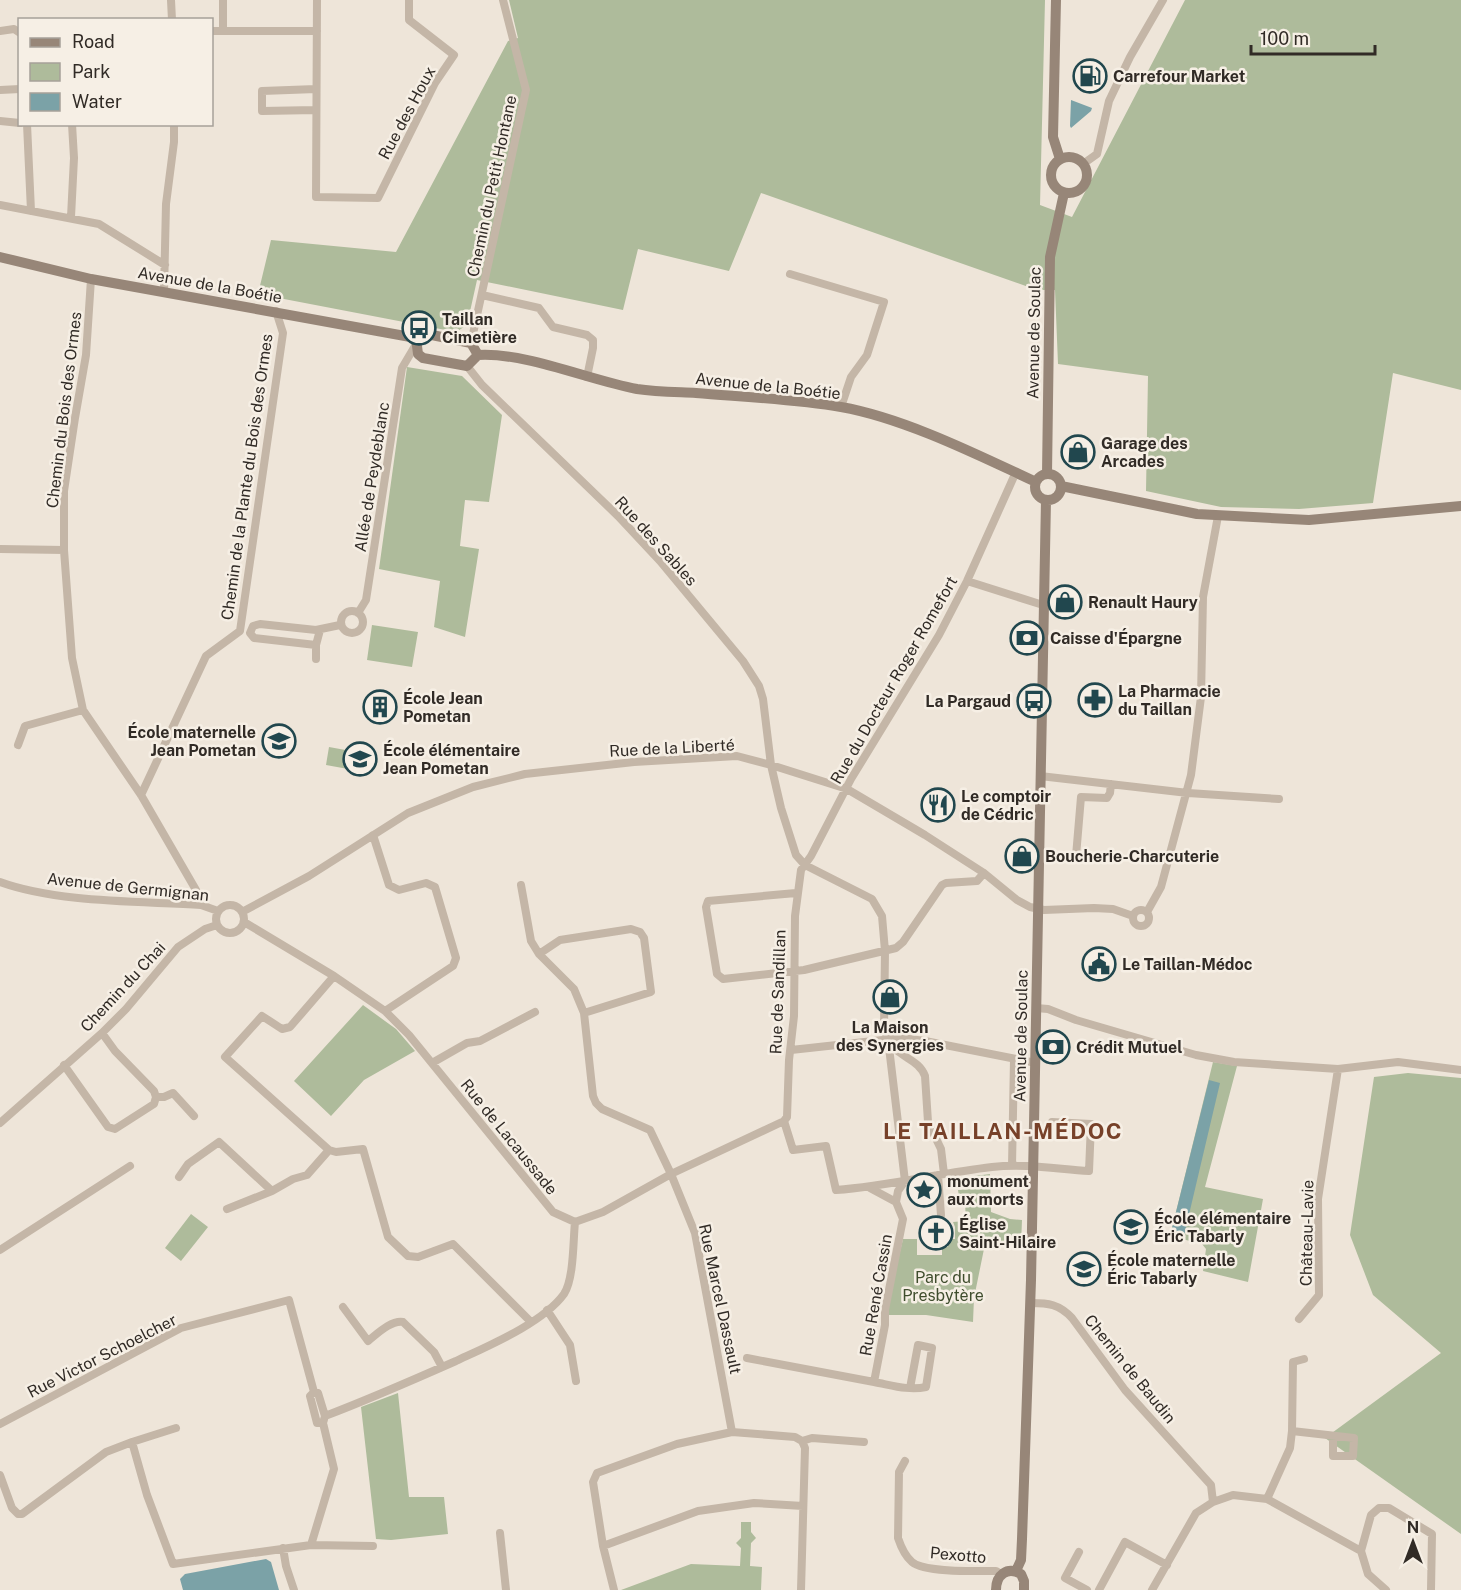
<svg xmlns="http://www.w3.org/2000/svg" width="1461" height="1590" font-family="'Public Sans',sans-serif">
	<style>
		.green { fill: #aebb9b }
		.water { fill: #7ba2a7 }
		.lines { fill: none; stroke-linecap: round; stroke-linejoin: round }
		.street { stroke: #c4b6a7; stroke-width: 8 }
		.secondary { stroke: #978678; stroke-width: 10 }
		.labels { text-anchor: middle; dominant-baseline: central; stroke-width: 5; stroke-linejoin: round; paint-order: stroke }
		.poi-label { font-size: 16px; font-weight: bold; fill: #312b26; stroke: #f6efe5; text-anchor: start }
		.street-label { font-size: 16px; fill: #312b26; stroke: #f6efe5 }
		.park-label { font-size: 16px; fill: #3f4d2d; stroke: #f6efe5 }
		.district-label { font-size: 22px; font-weight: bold; letter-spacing: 1.5px; fill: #774129; stroke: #f6efe5 }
	</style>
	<rect width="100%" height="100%" fill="#eee5d9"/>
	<!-- green -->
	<path class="green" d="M509,0H1045L1040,205L1072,217L1185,0H1461V390L1393,373L1373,503L1299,509L1221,507L1146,491L1148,376L1058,364L1055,290H1037L761,193L729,271L638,249L623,310L477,280L467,325L456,332L258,294L271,240L396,252L508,41L518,38Z
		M407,367L462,376L502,415L489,502L465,500L460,546L479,549L465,637L434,627L440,581L379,569Z
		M372,625L418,632L412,667L367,660Z
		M329,747L362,753L359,771L326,765Z
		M363,1005L396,1029L415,1051L364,1080L331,1116L294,1081Z
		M1213,1062L1237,1066L1205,1187L1263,1199L1248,1282L1203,1271L1206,1249L1202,1244L1170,1236Z
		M1408,1073L1461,1078V1534L1325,1438L1441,1353L1373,1295L1350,1235L1374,1077Z
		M990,1174L991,1212L1010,1219L1022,1220L1021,1245L1006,1242L1005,1247L992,1245L990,1250L984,1249L974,1298L973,1322L926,1315H885L903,1239H917V1255H942V1247H948V1239H955V1227L953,1222L966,1221L965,1203H960L958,1190L975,1189L974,1176Z
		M191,1214L208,1227L181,1261L165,1248Z
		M398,1393L409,1497H444L448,1534L391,1540L376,1539L361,1407Z
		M741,1522H751V1532L756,1538L751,1543L750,1566L762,1567L761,1590H621L691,1564L740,1566L741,1548L736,1543L741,1538Z"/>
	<!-- water -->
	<path class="water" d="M1071,100L1092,108L1091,111L1071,128L1070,126Z
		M1209,1080L1220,1083L1183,1240L1170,1236Z
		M266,1559L271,1562L279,1590H183L180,1579L185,1574Z"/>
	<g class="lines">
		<!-- street -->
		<path class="street" d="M171,0L172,20
			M317,0L316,197L378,198L435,83L454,55L409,20V0
			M0,31L14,29L20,33
			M212,31H317
			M223,31V0
			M0,90L20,89
			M316,110L262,111V91L316,89
			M0,121L20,123
			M27,124L31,211
			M1083,164L1097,154L1109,101L1130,57L1163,0
			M0,205L99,224L165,265
			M71,217L74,158L72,124
			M790,274L884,302L867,355L851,377L841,407
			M91,279L86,355L75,418L64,491V550L72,658L83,710L141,795L196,890L201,905
			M164,292L166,204L174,142V124
			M482,295L539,308L553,327L587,335L593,340V348L587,377
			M471,343L526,90L503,0
			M467,366L482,385L618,516L660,561L743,661L759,686L763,699L771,765L781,808L796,855L805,865L872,899L882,916L885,951L884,1029L888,1039L905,1181L898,1191L896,1202L903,1219L885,1310V1325L874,1382L747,1358
			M0,549L64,550
			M967,581L1043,605
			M341 622a11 11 0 1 1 22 0a11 11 0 1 1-22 0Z
			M358,613L366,600L402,368L415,346
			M320,630L316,645L254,638L250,633L253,626L260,624L316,630L340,625
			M316,659V645
			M18,745L25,726L83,710
			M1040,776L1188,793L1279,799
			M141,795L206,656L240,631L283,333L276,311
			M373,835L389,885L399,890L426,883L435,887L456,958L453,966L385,1011
			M1076,856L1081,797L1107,798L1110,793L1111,784
			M0,882C58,903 139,901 201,905L218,911
			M521,885L531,941L539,954L574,989L584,1013L593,1096L596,1103L602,1109L650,1130L671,1174L695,1233L732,1432
			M796,893L708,901L706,907L717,974L723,979L804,970L896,948L903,942L942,885L946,883L977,881L984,873
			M216 919a14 14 0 1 1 28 0a14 14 0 1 1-28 0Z
			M1133 918a8 8 0 1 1 16 0a8 8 0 1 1-16 0Z
			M242,912L309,876L408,813L473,787L525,774L634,762L737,756L771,765L847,789L925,835L984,873L1017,900L1030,907L1044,910L1094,908L1113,909L1133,916
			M1147,912L1161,887L1191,775L1201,697L1203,597L1218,516
			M244,922L334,976L385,1011L409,1035L553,1212L575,1222L603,1212L671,1174L784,1121
			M539,954L560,940L631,929L640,932L644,938L651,992L584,1013
			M1036,1008L1048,1009L1076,1020L1196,1055L1234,1062L1338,1069L1398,1062L1461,1070
			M889,1040C892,1044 895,1049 899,1052C909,1060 920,1063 925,1076L928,1122L941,1149L944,1174
			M791,1050L901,1038L925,1041L1036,1063
			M432,1063L467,1043L480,1041L535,1012
			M64,1065L108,1127L115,1129L154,1104L156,1097L154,1091L115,1051L102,1033
			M156,1097H164L173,1093L194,1116
			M784,1121L787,1117L789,1060L794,1016L795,916L801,870L811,856L851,779L939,635L967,581L1016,472
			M784,1121L793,1150L826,1146L836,1190C889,1186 940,1173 992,1167C1024,1163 1057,1169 1089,1171L1091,1124L1052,1122
			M0,1123L102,1033L126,1009L178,947L205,929L217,925
			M329,1150L336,1152L363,1149L388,1237L408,1256L418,1257L453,1244L531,1322
			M329,1150L225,1057L262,1016L282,1029L290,1027L334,976
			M1012,1166L1014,1059
			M938,1175L941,1215
			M179,1177L188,1164L219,1142L272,1191L293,1179L307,1175L329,1150
			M870,1188L896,1202
			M227,1209L272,1191
			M0,1250L130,1166
			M1031,1303C1048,1303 1059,1304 1072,1318L1125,1390L1211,1485L1213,1502
			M343,1307L368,1341C377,1334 391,1320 403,1322L434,1352L442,1367
			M547,1310L570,1345L576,1381
			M1299,1319L1319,1295L1318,1199L1338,1069
			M874,1382C891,1385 909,1391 926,1387L932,1348L918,1345L910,1388
			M314,1392L310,1396L317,1423H323
			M325,1416C370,1399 413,1380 456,1361C488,1346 543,1323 564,1294C574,1279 573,1241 575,1222
			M0,1424L181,1328L289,1300L314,1392L318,1393L325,1416L323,1423L334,1469L311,1545
			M1292,1431L1354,1438L1353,1456H1333V1437
			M802,1441L812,1438L864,1442
			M132,1442L176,1428
			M905,1461L899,1472L898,1538C901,1547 905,1556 912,1562C925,1573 978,1571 996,1571L1001,1574
			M0,1475L12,1508L18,1514H22L106,1452L132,1442L147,1495L173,1564L311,1545L373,1546
			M1267,1499L1290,1448L1292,1431L1293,1362L1304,1359
			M500,1533L506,1590
			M603,1546L698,1511L754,1503L803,1506
			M283,1548L286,1566L294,1590
			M1079,1552L1065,1578L1087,1590
			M614,1590L603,1546L593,1482L597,1473L677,1444L732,1432L795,1437L802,1441
			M801,1590L805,1448L802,1441
			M1099,1590L1125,1542L1167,1565
			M1152,1590L1196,1513L1213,1502L1233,1495L1267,1499L1361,1551
			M1386,1590L1368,1574L1361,1551L1371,1515L1379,1508H1389L1432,1534L1431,1590"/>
		<!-- secondary -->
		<path class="secondary" d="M1056,0L1053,137L1060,159
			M1051 175a18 18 0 1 1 36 0a18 18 0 1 1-36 0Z
			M0,257L91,279L416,338
			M416,338L418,354L423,358L467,366L478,355
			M416,338L427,334L471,343L478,355
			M478,355C525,352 589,380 637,389C657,392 677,392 696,393C745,397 794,399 841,407C904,418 978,455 1036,482
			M1035 487a13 13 0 1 1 26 0a13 13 0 1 1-26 0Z
			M1047,474L1050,257L1064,193
			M1061,486L1197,514L1309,520L1461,506
			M1016,1571L1021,1560L1022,1539L1031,1280L1046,500
			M996,1590C996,1575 1007,1566 1021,1574L1024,1581V1590"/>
	</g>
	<!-- icons -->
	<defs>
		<g id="fuel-ring" transform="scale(1.725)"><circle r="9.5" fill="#f6efe5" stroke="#21474e" stroke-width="1.5"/><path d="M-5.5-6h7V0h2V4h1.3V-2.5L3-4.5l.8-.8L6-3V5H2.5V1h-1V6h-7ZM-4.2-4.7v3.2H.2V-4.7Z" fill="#21474e"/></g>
		<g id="bus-ring" transform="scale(1.725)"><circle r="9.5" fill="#f6efe5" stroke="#21474e" stroke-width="1.5"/><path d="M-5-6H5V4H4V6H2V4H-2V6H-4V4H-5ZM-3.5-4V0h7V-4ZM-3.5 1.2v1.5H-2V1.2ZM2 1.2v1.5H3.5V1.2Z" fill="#21474e"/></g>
		<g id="shop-ring" transform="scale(1.725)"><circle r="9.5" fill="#f6efe5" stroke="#21474e" stroke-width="1.5"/><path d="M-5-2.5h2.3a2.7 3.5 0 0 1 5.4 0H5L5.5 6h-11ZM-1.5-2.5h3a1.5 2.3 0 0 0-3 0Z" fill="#21474e"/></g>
		<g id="bank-ring" transform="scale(1.725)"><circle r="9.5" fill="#f6efe5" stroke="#21474e" stroke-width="1.5"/><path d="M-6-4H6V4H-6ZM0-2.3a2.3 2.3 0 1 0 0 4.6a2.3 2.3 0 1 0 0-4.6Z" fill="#21474e"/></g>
		<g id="pharmacy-ring" transform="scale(1.725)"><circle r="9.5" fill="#f6efe5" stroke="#21474e" stroke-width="1.5"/><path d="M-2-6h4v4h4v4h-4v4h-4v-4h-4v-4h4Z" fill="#21474e"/></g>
		<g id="building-ring" transform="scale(1.725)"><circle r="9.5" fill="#f6efe5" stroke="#21474e" stroke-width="1.5"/><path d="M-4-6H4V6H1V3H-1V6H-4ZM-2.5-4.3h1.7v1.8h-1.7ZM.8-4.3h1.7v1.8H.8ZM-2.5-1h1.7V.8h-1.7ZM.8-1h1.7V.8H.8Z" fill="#21474e"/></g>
		<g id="school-ring" transform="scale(1.725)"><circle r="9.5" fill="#f6efe5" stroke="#21474e" stroke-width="1.5"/><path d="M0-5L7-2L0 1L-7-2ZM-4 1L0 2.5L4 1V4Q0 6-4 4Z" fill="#21474e"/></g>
		<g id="restaurant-ring" transform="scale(1.725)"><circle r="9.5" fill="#f6efe5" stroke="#21474e" stroke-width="1.5"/><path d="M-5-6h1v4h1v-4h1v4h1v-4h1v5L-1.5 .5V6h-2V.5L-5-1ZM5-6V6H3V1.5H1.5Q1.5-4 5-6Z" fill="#21474e"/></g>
		<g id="civic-ring" transform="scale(1.725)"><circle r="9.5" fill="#f6efe5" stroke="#21474e" stroke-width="1.5"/><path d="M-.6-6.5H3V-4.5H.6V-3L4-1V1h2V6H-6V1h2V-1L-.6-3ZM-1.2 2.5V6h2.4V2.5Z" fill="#21474e"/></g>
		<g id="sight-ring" transform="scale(1.725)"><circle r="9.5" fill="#f6efe5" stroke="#21474e" stroke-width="1.5"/><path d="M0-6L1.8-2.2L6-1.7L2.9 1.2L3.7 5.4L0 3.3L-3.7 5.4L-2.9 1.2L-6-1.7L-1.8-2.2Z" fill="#21474e"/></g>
		<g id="church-ring" transform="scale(1.725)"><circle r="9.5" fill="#f6efe5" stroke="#21474e" stroke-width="1.5"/><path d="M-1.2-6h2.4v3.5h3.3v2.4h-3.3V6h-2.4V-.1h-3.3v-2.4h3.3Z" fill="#21474e"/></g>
	</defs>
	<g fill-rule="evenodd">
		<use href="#fuel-ring" x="1090" y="76"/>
		<use href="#bus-ring" x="419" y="328"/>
		<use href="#shop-ring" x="1078" y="452"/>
		<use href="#shop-ring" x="1065" y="602"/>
		<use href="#bank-ring" x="1027" y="638"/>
		<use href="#pharmacy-ring" x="1095" y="700"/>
		<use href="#bus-ring" x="1034" y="701"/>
		<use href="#building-ring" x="380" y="707"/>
		<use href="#school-ring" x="279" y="741"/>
		<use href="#school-ring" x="360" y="759"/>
		<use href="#restaurant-ring" x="938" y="805"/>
		<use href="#shop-ring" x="1022" y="856"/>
		<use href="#civic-ring" x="1099" y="964"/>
		<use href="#shop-ring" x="890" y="997"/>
		<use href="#bank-ring" x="1053" y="1047"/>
		<use href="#sight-ring" x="924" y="1190"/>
		<use href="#school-ring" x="1131" y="1227"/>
		<use href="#church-ring" x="936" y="1233"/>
		<use href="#school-ring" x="1084" y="1269"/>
	</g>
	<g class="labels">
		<!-- poi labels -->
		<g class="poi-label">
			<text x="1113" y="76">Carrefour Market</text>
			<text x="442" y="319">Taillan<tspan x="442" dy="18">Cimetière</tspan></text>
			<text x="1101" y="443">Garage des<tspan x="1101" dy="18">Arcades</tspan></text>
			<text x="1088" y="602">Renault Haury</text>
			<text x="1050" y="638">Caisse d'Épargne</text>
			<text x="1118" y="691">La Pharmacie<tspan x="1118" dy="18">du Taillan</tspan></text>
			<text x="403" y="698">École Jean<tspan x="403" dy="18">Pometan</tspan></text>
			<text x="1011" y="701" text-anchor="end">La Pargaud</text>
			<text x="256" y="732" text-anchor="end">École maternelle<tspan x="256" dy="18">Jean Pometan</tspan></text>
			<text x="383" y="750">École élémentaire<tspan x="383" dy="18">Jean Pometan</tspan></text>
			<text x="961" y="796">Le comptoir<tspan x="961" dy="18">de Cédric</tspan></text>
			<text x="1045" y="856">Boucherie-Charcuterie</text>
			<text x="1122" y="964">Le Taillan-Médoc</text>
			<text x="890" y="1027" text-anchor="middle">La Maison<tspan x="890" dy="18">des Synergies</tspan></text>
			<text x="1076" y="1047">Crédit Mutuel</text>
			<text x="947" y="1181">monument<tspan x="947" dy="18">aux morts</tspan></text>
			<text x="1154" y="1218">École élémentaire<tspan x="1154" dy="18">Éric Tabarly</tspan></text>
			<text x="959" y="1224">Église<tspan x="959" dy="18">Saint-Hilaire</tspan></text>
			<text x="1107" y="1260">École maternelle<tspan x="1107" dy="18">Éric Tabarly</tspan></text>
		</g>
		<!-- street labels -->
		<g class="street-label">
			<text transform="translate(407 113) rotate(-62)">Rue des Houx</text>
			<text transform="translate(492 186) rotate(-78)">Chemin du Petit Hontane</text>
			<text transform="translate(210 285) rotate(10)">Avenue de la Boétie</text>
			<text transform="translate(1034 333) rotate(-89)">Avenue de Soulac</text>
			<text transform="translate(768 386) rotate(6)">Avenue de la Boétie</text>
			<text transform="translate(64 410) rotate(-83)">Chemin du Bois des Ormes</text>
			<text transform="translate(247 477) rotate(-82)">Chemin de la Plante du Bois des Ormes</text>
			<text transform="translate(372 477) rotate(-81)">Allée de Peydeblanc</text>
			<text transform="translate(656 541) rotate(48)">Rue des Sables</text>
			<text transform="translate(894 680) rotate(-60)">Rue du Docteur Roger Romefort</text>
			<text transform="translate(672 748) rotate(-3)">Rue de la Liberté</text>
			<text transform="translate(128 887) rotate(6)">Avenue de Germignan</text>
			<text transform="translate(123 987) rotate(-47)">Chemin du Chai</text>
			<text transform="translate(778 992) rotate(-88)">Rue de Sandillan</text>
			<text transform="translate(1021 1036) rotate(-89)">Avenue de Soulac</text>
			<text transform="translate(509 1137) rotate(51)">Rue de Lacaussade</text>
			<text transform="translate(1307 1233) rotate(-89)">Château-Lavie</text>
			<text transform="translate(876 1295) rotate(-80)">Rue René Cassin</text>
			<text transform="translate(720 1299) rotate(78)">Rue Marcel Dassault</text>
			<text transform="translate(102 1356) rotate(-27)">Rue Victor Schoelcher</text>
			<text transform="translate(1130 1369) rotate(51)">Chemin de Baudin</text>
			<text transform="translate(958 1555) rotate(5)">Pexotto</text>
		</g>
		<!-- park labels -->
		<g class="park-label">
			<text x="943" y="1277">Parc du<tspan x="943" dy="18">Presbytère</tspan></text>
		</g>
		<!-- district labels -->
		<g class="district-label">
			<text x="1003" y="1131">LE TAILLAN-MÉDOC</text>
		</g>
	</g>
	<!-- legend -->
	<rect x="18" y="18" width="195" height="108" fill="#f6efe5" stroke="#a7a199" stroke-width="1.5"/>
	<rect x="30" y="38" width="30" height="9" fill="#978678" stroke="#a7a199" stroke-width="1.5"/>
	<text x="72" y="48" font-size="18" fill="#312b26">Road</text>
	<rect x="30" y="63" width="30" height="18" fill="#aebb9b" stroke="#a7a199" stroke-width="1.5"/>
	<text x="72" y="78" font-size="18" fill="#312b26">Park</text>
	<rect x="30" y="93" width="30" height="18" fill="#7ba2a7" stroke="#a7a199" stroke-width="1.5"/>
	<text x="72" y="108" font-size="18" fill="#312b26">Water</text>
	<!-- north arrow -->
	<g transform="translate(1413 1542)" stroke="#f6efe5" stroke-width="4.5" paint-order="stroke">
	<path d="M0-4.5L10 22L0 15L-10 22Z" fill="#312b26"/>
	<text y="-9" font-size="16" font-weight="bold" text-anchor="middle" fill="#312b26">N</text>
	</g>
	<!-- scale -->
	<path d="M1251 45v9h124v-9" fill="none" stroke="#312b26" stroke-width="3"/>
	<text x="1260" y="45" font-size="18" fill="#312b26" stroke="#f6efe5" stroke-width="4.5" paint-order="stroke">100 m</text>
</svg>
